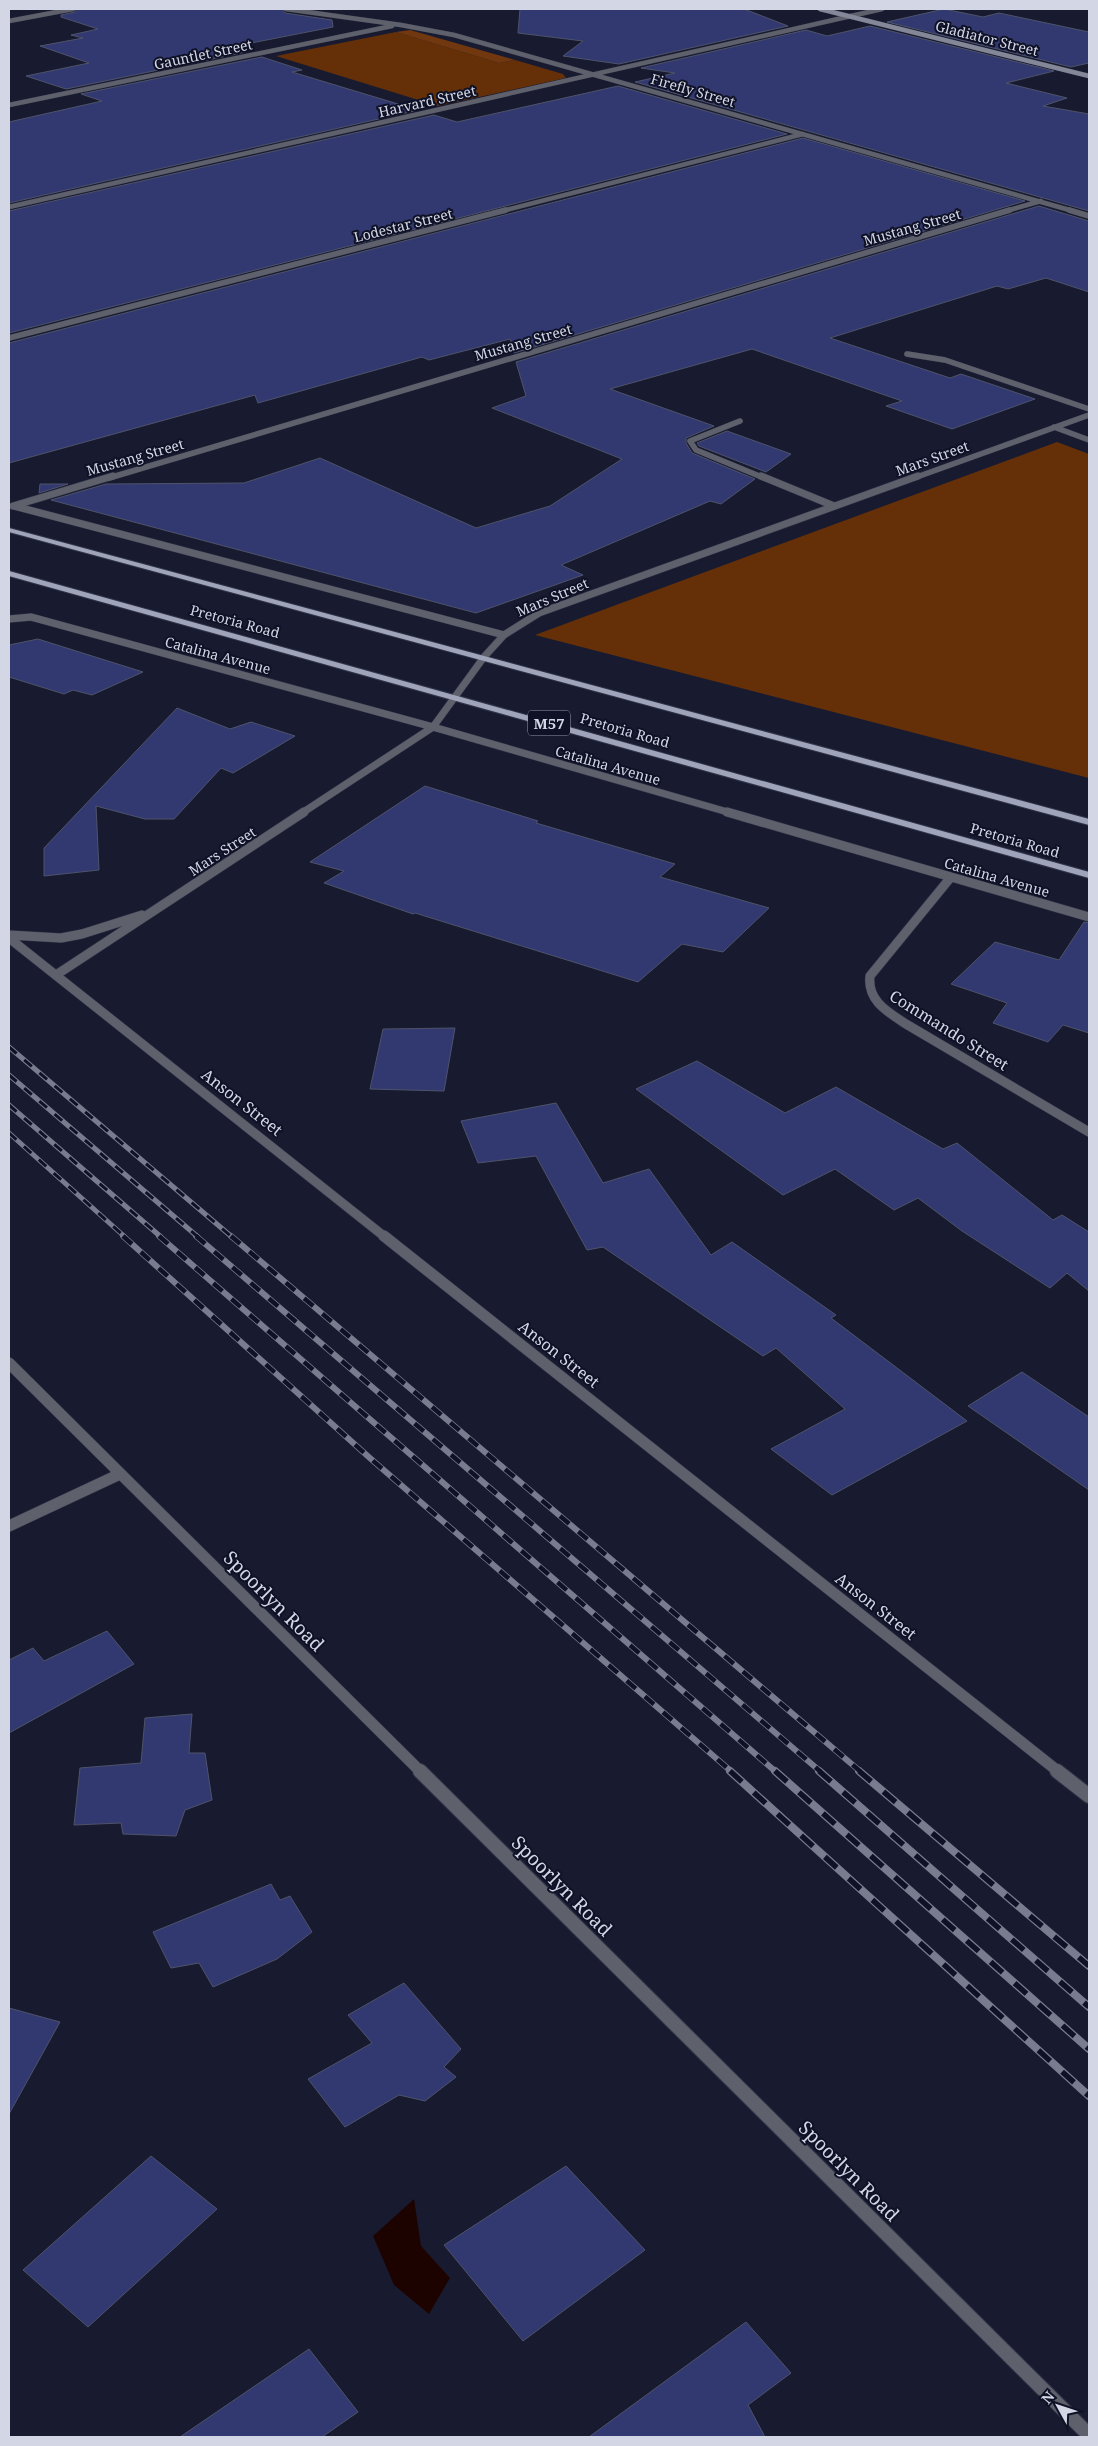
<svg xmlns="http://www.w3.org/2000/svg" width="1098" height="2446" font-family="'Noto Serif',serif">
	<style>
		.green { fill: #653008 }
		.forest { fill: #713810 }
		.water { fill: #1d0300 }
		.building { fill: #323970; stroke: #4e536a }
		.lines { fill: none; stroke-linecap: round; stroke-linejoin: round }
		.lane-far2-casing { stroke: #323549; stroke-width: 5 }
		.lane-far1-casing { stroke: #323549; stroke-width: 6 }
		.lane-casing { stroke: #323549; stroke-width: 8 }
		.street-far5-casing { stroke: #323549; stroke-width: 5 }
		.street-far4-casing { stroke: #323549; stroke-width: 6 }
		.street-far3-casing { stroke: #323549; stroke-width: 8 }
		.street-far2-casing { stroke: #323549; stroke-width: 10 }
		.street-far1-casing { stroke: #323549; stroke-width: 12 }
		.street-casing { stroke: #323549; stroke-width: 16 }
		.secondary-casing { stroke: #323549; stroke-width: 5 }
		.primary-casing { stroke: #323549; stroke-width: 2 }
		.lane-far2 { stroke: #5e606b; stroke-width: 4.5 }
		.lane-far1 { stroke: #5e606b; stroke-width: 5.5 }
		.lane { stroke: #5e606b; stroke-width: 7 }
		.street-far5 { stroke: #5e606b; stroke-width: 4.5 }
		.street-far4 { stroke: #5e606b; stroke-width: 5.5 }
		.street-far3 { stroke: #5e606b; stroke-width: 7 }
		.street-far2 { stroke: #5e606b; stroke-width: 9 }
		.street-far1 { stroke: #5e606b; stroke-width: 11 }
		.street { stroke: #5e606b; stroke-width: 14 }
		.secondary { stroke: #838798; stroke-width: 4.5 }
		.primary { fill: #9fa4bb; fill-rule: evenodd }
		.rail-far2-casing { stroke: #797c8e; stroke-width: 5 }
		.rail-far1-casing { stroke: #797c8e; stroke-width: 6 }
		.rail-casing { stroke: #797c8e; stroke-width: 8 }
		.rail-far2 { stroke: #0f1226; stroke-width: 3; stroke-dasharray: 10; stroke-linecap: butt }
		.rail-far1 { stroke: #0f1226; stroke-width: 4.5; stroke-dasharray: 12; stroke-linecap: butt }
		.rail { stroke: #0f1226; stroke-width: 5.5; stroke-dasharray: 16; stroke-linecap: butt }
		.labels { text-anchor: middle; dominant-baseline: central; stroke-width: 4; stroke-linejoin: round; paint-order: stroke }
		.far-street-label { font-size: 14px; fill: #d3d6e5; stroke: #0f1226 }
		.shield { fill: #0f1226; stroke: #989bac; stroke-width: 1 }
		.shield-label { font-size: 15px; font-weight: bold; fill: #d3d6e5 }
		.street-label { font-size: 16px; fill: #d3d6e5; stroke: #0f1226 }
		.near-street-label { font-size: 19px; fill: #d3d6e5; stroke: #0f1226 }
	</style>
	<rect width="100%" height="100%" fill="#181b30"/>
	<!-- green -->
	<path class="green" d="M396,32L499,63L515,60L563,74L566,78L438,106L276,56Z
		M1057,442L1089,454V778L535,635Z"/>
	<!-- forest -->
	<path class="forest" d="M410,30L515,60L499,63L396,32Z"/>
	<!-- water -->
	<path class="water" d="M414,2199L421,2246L450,2278L429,2314L394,2285L373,2236Z"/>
	<!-- building -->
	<path class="building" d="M77,9H282L285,13L332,20L333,27L231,47L246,52L66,89L26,76L89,63L40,46L83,38L71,35L98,29L61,17V15L75,12Z
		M520,9H744L788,26L619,64L563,56L583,41L518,33Z
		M944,9L983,17L999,13L1089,32V63L1071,67L887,22Z
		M870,26L1054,71L1006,83L1067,98L1043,106L1089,114V211L635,82L675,73L641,68L806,30L827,36Z
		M262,57L302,70L292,72L418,110L9,203V122L102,101L81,94Z
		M618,86L787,134L9,333V211L434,115L457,122Z
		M803,138L1025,201L514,353L510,339L429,360L422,357L258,403L255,395L9,463V343Z
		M1039,206L1089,221V292L1046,278L1008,289L997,286L830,338L950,378L961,374L1035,399L952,429L886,406L902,401L752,349L610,389L714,426L686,438V443L692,453L755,479L721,504L710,501L561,565L583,575L476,613L51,500L106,484L244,483L320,458L476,528L550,506L622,459L492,408L526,396L516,362Z
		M727,431L791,454L766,472L699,446L697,443Z
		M40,484H68L39,493Z
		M38,639L143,672L92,695L73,690L64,694L9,677V645Z
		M177,708L230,729L251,722L295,736L233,773L221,768L174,819H145L96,806L99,870L44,876V848Z
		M425,786L538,821L536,823L675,864L660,877L769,908L723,952L682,944L638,982L415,913L413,914L324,883L344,871L310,862Z
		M1084,922L1089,923V1033L1063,1025L1048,1042L993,1023L1007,1003L951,984L995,942L1059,960Z
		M455,1028L444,1091L370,1089L383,1029Z
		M697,1061L785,1113L836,1087L943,1149L957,1143L1053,1220L1062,1215L1089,1232V1291L1067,1273L1050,1288L962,1231L918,1198L894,1210L835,1169L783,1195L636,1089Z
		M556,1103L603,1183L649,1169L711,1255L732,1242L836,1315L831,1318L967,1421L832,1495L771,1449L845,1409L776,1348L763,1356L603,1247L587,1250L536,1156L478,1163L461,1121Z
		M1022,1372L1089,1417V1490L968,1406Z
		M107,1631L134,1664L9,1733V1660L33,1648L44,1661Z
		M192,1714L189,1753H205L212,1800L185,1810L176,1836L123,1834L121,1823L74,1825L80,1768L141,1763L145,1718Z
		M271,1884L280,1900L290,1896L312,1932L277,1959L213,1987L199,1963L171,1968L153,1932Z
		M404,1983L461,2049L444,2067L456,2077L425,2101L399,2095L345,2127L308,2079L372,2043L348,2015Z
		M9,2008L60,2022L9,2114Z
		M151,2156L217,2209L88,2327L23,2270Z
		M566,2166L645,2250L523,2341L444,2245Z
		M746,2322L791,2373L748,2405L765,2437H589Z
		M309,2349L358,2412L322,2437H180Z"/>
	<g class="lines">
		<!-- lane-far2 casing -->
		<g class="lane-far2-casing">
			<path id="lane-far2" d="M851,16L882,9"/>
		</g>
		<!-- lane-far1 casing -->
		<g class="lane-far1-casing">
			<path id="lane-far1" d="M907,354L945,360L1089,409
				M740,421L690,441L696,450L764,478"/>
		</g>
		<!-- lane casing -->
		<g class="lane-casing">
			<path id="lane" d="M761,476L834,506"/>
		</g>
		<!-- street-far5 casing -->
		<g class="street-far5-casing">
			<path id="street-far5" d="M286,9L401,25L454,35L1073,211
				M9,21L73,9
				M9,105L392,26
				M9,207L851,16
				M502,211L803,134
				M1006,211L1041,201"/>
		</g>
		<!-- street-far4 casing -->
		<g class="street-far4-casing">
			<path id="street-far4" d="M1069,210L1089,216
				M9,338L506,210
				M1054,427L1089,440
				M109,478L1010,210
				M914,478L1089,415"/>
		</g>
		<!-- street-far3 casing -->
		<g class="street-far3-casing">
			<path id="street-far3" d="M13,506L113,476
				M14,506L504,635
				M9,619L31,617L433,727L731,813
				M302,813L433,727L484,657L504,635L539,613L918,476"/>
		</g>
		<!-- street-far2 casing -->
		<g class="street-far2-casing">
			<path id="street-far2" d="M727,812L1089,917
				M951,877L870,976C867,1001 888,1012 906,1024L1089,1132
				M9,935L61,938L82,934L142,915
				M9,938L385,1237
				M56,975L304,812"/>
		</g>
		<!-- street-far1 casing -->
		<g class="street-far1-casing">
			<path id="street-far1" d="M384,1236L1059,1772
				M9,1363L421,1772
				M9,1526L120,1474"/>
		</g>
		<!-- street casing -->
		<g class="street-casing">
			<path id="street" d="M420,1771L1089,2435
				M1057,1771L1089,1796"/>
		</g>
		<!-- secondary casing -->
		<g class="secondary-casing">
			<path id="secondary" d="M820,9L1089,76"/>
		</g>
		<!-- primary casing -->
		<g class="primary-casing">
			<path id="primary" d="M9,528L1089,819V825L9,532Z
				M9,571L1089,872V878L9,576Z"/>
		</g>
		<!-- lane-far2 -->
		<use href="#lane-far2" class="lane-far2"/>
		<!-- lane-far1 -->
		<use href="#lane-far1" class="lane-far1"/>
		<!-- lane -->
		<use href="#lane" class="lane"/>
		<!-- street-far5 -->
		<use href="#street-far5" class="street-far5"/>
		<!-- street-far4 -->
		<use href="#street-far4" class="street-far4"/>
		<!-- street-far3 -->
		<use href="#street-far3" class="street-far3"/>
		<!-- street-far2 -->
		<use href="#street-far2" class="street-far2"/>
		<!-- street-far1 -->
		<use href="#street-far1" class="street-far1"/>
		<!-- street -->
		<use href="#street" class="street"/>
		<!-- secondary -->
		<use href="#secondary" class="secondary"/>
		<!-- primary -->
		<use href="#primary" class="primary"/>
		<!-- rail-far2 casing -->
		<g class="rail-far2-casing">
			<path id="rail-far2" d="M9,1047L232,1237
				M9,1075L198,1237
				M9,1105L161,1237
				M9,1133L125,1237"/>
		</g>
		<!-- rail-far1 casing -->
		<g class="rail-far1-casing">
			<path id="rail-far1" d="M123,1236L371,1459L732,1772
				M159,1236L776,1772
				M196,1236L821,1772
				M231,1236L861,1772"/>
		</g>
		<!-- rail casing -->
		<g class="rail-casing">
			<path id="rail" d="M730,1771L1089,2096
				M775,1771L1089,2049
				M819,1771L1089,2007
				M859,1771L1089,1966"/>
		</g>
		<!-- rail-far2 -->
		<use href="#rail-far2" class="rail-far2"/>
		<!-- rail-far1 -->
		<use href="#rail-far1" class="rail-far1"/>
		<!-- rail -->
		<use href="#rail" class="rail"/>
	</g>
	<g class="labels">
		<!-- far-street labels -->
		<g class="far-street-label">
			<text transform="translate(987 38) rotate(14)">Gladiator Street</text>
			<text transform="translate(203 54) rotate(-12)">Gauntlet Street</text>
			<text transform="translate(693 90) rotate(16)">Firefly Street</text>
			<text transform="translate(427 101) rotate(-13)">Harvard Street</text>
			<text transform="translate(403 225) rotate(-14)">Lodestar Street</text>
			<text transform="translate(912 227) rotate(-16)">Mustang Street</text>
			<text transform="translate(523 342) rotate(-16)">Mustang Street</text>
			<text transform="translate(135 457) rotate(-16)">Mustang Street</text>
			<text transform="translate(932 458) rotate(-20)">Mars Street</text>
			<text transform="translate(552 597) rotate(-23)">Mars Street</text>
			<text transform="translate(235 621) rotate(15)">Pretoria Road</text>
			<text transform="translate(218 655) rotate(15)">Catalina Avenue</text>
			<text transform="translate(625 730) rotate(16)">Pretoria Road</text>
			<text transform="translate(608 765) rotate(16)">Catalina Avenue</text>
			<text transform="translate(1015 840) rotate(16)">Pretoria Road</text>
			<text transform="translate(222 851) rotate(-33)">Mars Street</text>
			<text transform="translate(997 877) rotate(16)">Catalina Avenue</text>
		</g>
		<!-- shield labels -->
		<rect class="shield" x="528" y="710.5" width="42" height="25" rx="4"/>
		<g class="shield-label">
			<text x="549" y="723">M57</text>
		</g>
		<!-- street labels -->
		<g class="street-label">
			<text transform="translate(949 1030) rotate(32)">Commando Street</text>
			<text transform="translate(242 1102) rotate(38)">Anson Street</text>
			<text transform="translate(559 1354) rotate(38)">Anson Street</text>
			<text transform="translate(876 1606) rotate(38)">Anson Street</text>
		</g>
		<!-- near-street labels -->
		<g class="near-street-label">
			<text transform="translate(274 1601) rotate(45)">Spoorlyn Road</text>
			<text transform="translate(562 1886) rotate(45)">Spoorlyn Road</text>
			<text transform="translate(849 2171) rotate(45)">Spoorlyn Road</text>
		</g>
	</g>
	<!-- border -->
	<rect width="1098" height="2446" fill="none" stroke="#d3d6e5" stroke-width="20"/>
	<!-- north arrow -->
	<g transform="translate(1058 2406) rotate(310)" stroke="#0f1226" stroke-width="4" paint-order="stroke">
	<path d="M0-4L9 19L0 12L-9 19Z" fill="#d3d6e5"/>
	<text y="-8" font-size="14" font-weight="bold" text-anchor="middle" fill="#d3d6e5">N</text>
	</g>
</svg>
